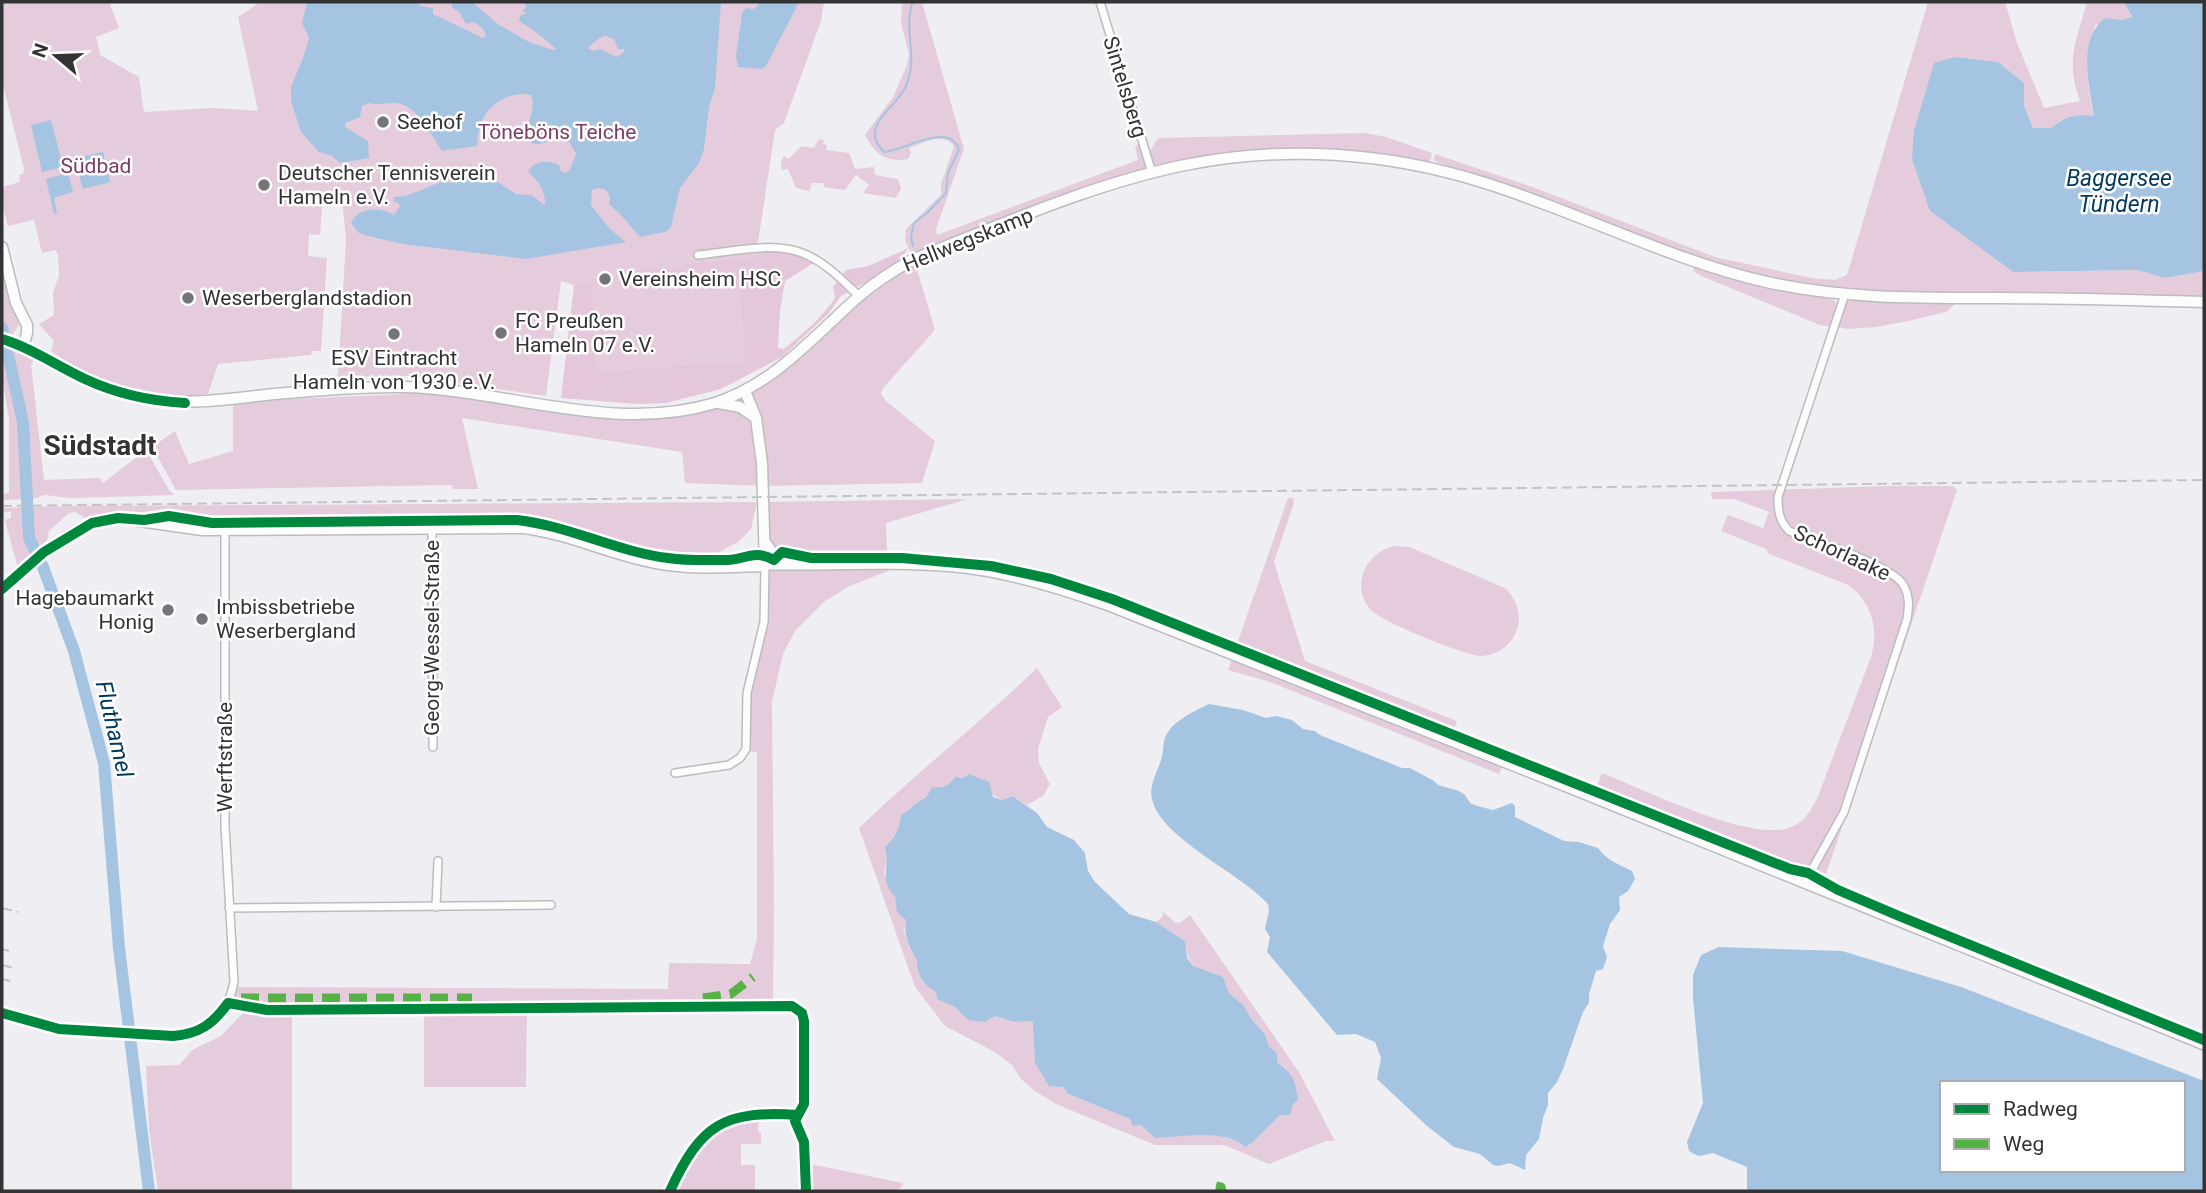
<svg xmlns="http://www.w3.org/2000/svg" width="2206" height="1193" font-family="Roboto,sans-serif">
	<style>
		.green { fill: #e5ccdc }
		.forest { fill: #e5c7db }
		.water { fill: #a5c4e1; fill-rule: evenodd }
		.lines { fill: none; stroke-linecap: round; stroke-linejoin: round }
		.stream { stroke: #a5c4e1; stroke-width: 2 }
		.river { stroke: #a5c4e1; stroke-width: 12 }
		.minor-casing { stroke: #bcbbbf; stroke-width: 10 }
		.major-casing { stroke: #bcbbbf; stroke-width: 13 }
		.minor { stroke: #fdfcfd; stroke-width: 7 }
		.major { stroke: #fdfcfd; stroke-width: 10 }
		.rail { stroke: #c4c4c5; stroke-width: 2; stroke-dasharray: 10 5; stroke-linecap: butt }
		.quiet { stroke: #56b246; stroke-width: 9; stroke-dasharray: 18 9; stroke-linecap: butt }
		.cycleway-casing { stroke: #fff; stroke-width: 15 }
		.cycleway { stroke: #00873e; stroke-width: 10 }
		.poi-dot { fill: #757478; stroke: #fff; stroke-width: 2.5 }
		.labels { text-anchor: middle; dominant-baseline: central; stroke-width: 5; stroke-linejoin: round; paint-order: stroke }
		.street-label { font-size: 21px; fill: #333336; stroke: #fff }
		.poi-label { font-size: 21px; fill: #333336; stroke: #fff; text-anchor: start }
		.park-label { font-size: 21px; fill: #7c3c66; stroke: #fff }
		.water-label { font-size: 23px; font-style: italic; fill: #00395e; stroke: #fff }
		.district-label { font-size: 28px; font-weight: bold; fill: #333336; stroke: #fff }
	</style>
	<rect width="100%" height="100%" fill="#efeef3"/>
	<!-- green -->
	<path class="green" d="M2,2H109L119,28L96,37L100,55L139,77L144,112L212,108L258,111L238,17L260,2H824L821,21L784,123L775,130L756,256L623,271L624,283L717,276L739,288L744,360L597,371L593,283L574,285L561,281L546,396L408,376L338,377L346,239L343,209L337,195L323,196L320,235L309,234L308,256L327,258L321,351H312L311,355L218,364L208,394C146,402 102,385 51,351L54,341L39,324L54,315L53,292L59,276L58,255L55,250L42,253L34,220L8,226L2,203V187L20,182L19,175L23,174L24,169L4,89H2Z
		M902,2H922L964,149L936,229L937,235L1138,160L1135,146L1139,144L1148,163V154L1158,138L1365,133L1386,137L1432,153L1429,167L1373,158L1247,156L1152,173L914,259L905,240L906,229L941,195V184L954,146C942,131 924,143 909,148L911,153L908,159C886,163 875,154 865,135L893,97L907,65L909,54L901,23Z
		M1928,2H2005L2017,43L2044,108L2080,101C2065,60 2076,42 2087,2H2124L2132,18L2095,25C2085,62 2085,78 2094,116L2062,119L2051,128H2033L2024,105V83L1998,62L1955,57L1934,64L1914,130L1930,211L2013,272L2137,270L2165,278L2204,271V302L1931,298L1796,287L1638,241L1434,161L1435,154L1530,186L1715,257L1812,278L1835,280L1847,275Z
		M819,139L824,140L823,144L827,145L826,150L849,153L855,169L874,167L875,175L898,179L901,189L896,198L863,193L869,185L856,175L845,190L824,187L823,183H811L810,191L796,188L788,169L782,170C780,166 781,160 784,156L789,159L801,146L814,148Z
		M914,259L935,330L883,388L881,394L886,401L935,441L922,483L763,486L685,483L682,452L462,418L478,489H453L452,485L176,490L152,447L175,431L189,464L233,451V404L269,400L405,394V387L576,409L665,412L745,391L859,296Z
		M2,265L19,325L12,335L2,332Z
		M1693,265L1760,286L1831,298C1842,305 1835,316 1832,327L1820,325L1706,278L1694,272Z
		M1851,300L1955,302V304L1946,312L1908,321L1876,327L1848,329L1836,327L1845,304Z
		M2,340L38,354L31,364L44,480L100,478L103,483L146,450L169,490L174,495L71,498L45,495L33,499L2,500V494L9,493V419L2,376Z
		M1888,486H1953L1957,490L1822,886L1568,784L1571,776L1597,786L1602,773C1643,789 1747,841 1788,828C1803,824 1810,812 1817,799L1871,657C1879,629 1872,602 1848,585L1769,554L1766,549L1721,531L1728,515L1763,528L1769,512L1734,499H1712L1711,492Z
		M1288,498H1293L1294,503L1274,562L1305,661L1457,721L1449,742L1504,763L1499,774L1270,682L1228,670Z
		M968,499L886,523L888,571L848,587L825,601L795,631L783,654L772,702L774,909L773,1006L292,1010V1191H158L149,1129L146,1066L179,1065L192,1050L221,1036L248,1008L229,1003L233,987L668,989L669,963L750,964L757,939V753L746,749L748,693L764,622V502Z
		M757,502L751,529L738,542L715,554L695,557L653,554L563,526L514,517L212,520L167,513L147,515L121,513L85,518L75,512L69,513L49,531L47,540L17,565L5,520L11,518V512H2V508L75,506Z
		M1396,546L1409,547L1505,588C1517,600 1523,616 1516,632C1510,646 1497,655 1482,656C1468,657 1383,622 1372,611C1349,588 1365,551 1396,546Z
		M1037,668L1062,707L1048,717L1038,749L1039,763L1050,784L1043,796L1027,805L1013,796L1002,800L963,778L955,777C949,786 943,788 932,787L926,798C915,801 911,810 901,815V824L891,842L884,873L906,920L904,931L910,949L917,960C916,974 923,985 936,992L937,999L955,1007L968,1020L994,1016L1024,1021H1034L1035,1063L1049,1085L1063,1087L1068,1094L1130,1119L1150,1131L1221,1136L1229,1139L1253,1142L1280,1115H1290L1287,1069L1277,1062V1053L1269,1046L1265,1034L1252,1020L1244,1007L1229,993L1223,977C1196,972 1188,968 1185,941L1156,922L1163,916L1162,911L1176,923L1181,922L1190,915L1299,1072L1335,1141H1326L1269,1164L1224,1145H1155L1056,1104L1035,1091L1021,1079L1013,1066L995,1052L945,1026L915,987L859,828C916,773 980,723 1037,668Z
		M424,1010H527L526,1087H424Z
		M761,1115L759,1117L758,1132L761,1133V1144H741V1165H755V1191H677C676,1183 679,1178 682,1170C698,1137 725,1119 761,1115Z
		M805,1163L903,1183L902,1187L896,1191H798L805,1178Z"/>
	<!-- forest -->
	<path class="forest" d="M909,248L894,266L840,297L829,313L782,357L721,389L666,403L636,404L561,398L574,285L593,283L597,371L744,360L739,288L717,276L624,283L623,271L756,256L757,249H776L817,261L785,281L780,311L778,348L784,349C803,333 821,319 835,298L833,287L846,270L868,266Z"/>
	<!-- water -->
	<path class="water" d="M307,2H418L420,6L433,8V14L483,38L486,36C485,29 480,26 474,22L466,24L459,12L451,7L453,2H472L499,25L529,42L553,50L556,49C545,39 533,29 519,21L520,16L526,13L523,11L526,7L524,2H721L715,88L709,107L704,149L699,163L680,188L671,227L665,232L640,237L620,214L609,204L610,197L606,190L598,188L592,190L591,205L610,229L626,242L526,259L403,244L368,236L359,233L351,223C359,206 381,207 394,215L400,206L398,203L393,201L394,197L406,196L441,182L452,183L472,174L482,172L516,194L531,195L545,205C546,192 538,180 528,172C534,160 548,160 559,165L561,171L565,173L569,171L576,154L570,143L559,136C545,142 538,149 525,139C526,123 537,111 531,95C511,90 488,104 481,123C478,130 478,139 477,146L442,151C432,135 416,104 396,103C386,102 379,106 368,103L362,106L360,117L345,123V127L368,141L369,158L340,163L332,156L319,152L301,132L291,101V87L303,58L309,38L302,23ZM605,36L614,39L618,49H624V52L617,57L600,49L594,51L588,48L598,39Z
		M761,2H799L766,66L762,69L738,67L736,56L742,13L746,8L754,9Z
		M2124,2H2204V271L2165,278L2137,270L2013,272L1930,211L1912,159L1914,130L1934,63L1955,57L1998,62L2024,83V105L2033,128H2051C2065,116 2076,114 2094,116C2089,87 2077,39 2105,18L2121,20L2132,17Z
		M51,120L63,167L42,172L31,125Z
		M103,152L110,182L83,189L76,166L87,164L85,156Z
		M68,173L73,192L54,198L57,213L54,214L46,179Z
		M1209,704L1243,710L1266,718L1276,716L1292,720L1303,729L1315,731L1320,735L1402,768H1410L1434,781L1438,785L1459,791L1465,795L1470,803L1477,806L1493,810L1512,803L1515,806V817L1564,841L1579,842L1598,848C1606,860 1620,865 1632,871L1635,879L1628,891L1619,897L1620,910L1610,924L1603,946L1607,957L1603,969L1596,971L1589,994V1003L1583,1012L1563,1069L1557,1082L1548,1093V1105L1543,1118L1539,1139L1526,1155L1525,1170L1510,1163L1498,1166L1493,1165L1480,1154L1454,1147L1427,1126L1377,1079L1381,1058L1375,1042L1356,1034L1337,1035L1267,952L1270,937L1265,929L1269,910L1268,904C1242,874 1160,838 1152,799C1149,787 1156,774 1160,763C1163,756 1163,748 1164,741C1169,722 1193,712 1209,704Z
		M969,774L989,782L993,797L1002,800L1013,796L1037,813L1047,827L1074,840L1085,853L1088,871L1095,882L1129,914L1156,922L1185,941L1187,958L1193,966L1223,977L1229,993L1244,1006L1252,1020L1265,1034L1269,1046L1277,1053V1062C1294,1075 1295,1080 1298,1100L1293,1104L1290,1115H1280L1253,1142L1245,1147C1228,1129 1179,1137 1155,1138L1141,1125L1133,1126L1130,1119L1068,1094L1063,1087L1049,1086L1035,1063L1033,1021C1026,1021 1015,1023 1008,1020C996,1016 997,1014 985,1022L968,1020L955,1007L937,999L936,992C923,985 916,974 917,960C909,948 903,934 906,920L897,912L895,896C878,881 891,865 885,847C895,839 900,827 901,815C911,810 915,801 926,798L932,787C943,788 949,786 955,777L963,778Z
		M1719,947L1842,951L1961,987L2204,1081V1191H1747V1167L1713,1153L1700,1156L1694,1154L1689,1151L1687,1142L1703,1103L1693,998V975L1701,955ZM1942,1083H2183V1170H1942Z"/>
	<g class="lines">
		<!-- stream -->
		<path class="stream" d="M913,2C902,30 920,57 905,88C894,110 858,126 884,152C904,151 950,120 959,150L948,173L946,193L927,213L914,223L911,237L913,246"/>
		<!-- river -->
		<path class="river" d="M2,328L23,422L29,538L43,567L74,651L104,763L119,948L149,1191"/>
		<!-- minor casing -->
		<g class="minor-casing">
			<path id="minor" d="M1100,2L1152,173
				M698,255C732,252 775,240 807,255C827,264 843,281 859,296
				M432,529L433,747
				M766,541L777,556L793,563
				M675,773L729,765L740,758L746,749L747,693L764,622L765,566C831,567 898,562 964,569C1014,575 1062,590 1109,607L1569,789L2204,1046
				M1804,884L1844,812L1907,619C1909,607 1910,594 1902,583C1889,565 1813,540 1789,531C1779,520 1778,511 1778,497L1845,294
				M436,907L438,861
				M229,908L551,905
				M2,1013L59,1029L173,1036C205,1033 228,1015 234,982L225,826V531"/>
		</g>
		<!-- major casing -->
		<g class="major-casing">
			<path id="major" d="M2,247L16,303L27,325V333L23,347
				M2,339C51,354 91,389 142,398C186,406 230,399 274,394C317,390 362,386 406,387C507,390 614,434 715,403C774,384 813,337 858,297C875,282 894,270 914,259C1003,224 1092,184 1185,165C1284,145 1386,152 1482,182C1579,212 1671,261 1771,283C1845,299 1922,298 1997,298C2066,298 2135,300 2204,302
				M719,403L740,407L753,416
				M2,589L44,552L76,531L92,523L118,518L202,530L524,528C570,534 611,555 656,563C692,570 728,567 765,566L762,463L756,418L745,391"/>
		</g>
		<!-- minor -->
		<use href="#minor" class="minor"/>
		<!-- major -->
		<use href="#major" class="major"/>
		<!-- rail -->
		<path class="rail" d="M2,506L2204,480
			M2,908L18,912
			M2,949L9,951
			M2,965L14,968
			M2,979L10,981"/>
		<!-- quiet -->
		<path class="quiet" d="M241,998H472
			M703,998L731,994L753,977
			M1216,1186L1221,1187L1222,1191"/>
		<!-- cycleway casing -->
		<g class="cycleway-casing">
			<path id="cycleway" d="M2,339C32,348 57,366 85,379C117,394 150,401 185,403
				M2,589L44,552L92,523L118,518L144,520L169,516L212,523L517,520C570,526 617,552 668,558C688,561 708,560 728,560C748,559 753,549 774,560L782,552L811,558H902L991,566L1051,579L1112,599L1790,869L1808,873L1838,890L1899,916L2204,1040
				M2,1013L59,1029L173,1036C199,1034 213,1024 228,1003L267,1010L792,1006L802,1013L804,1021V1104L795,1121L804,1142L806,1191
				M670,1191C701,1124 724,1110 798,1115"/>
		</g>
		<!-- cycleway -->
		<use href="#cycleway" class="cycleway"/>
	</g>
	<!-- markers -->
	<g class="poi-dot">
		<circle cx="383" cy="122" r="7"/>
		<circle cx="264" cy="185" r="7"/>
		<circle cx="605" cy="279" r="7"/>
		<circle cx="188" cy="298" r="7"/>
		<circle cx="501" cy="333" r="7"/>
		<circle cx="394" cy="334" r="7"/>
		<circle cx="168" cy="610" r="7"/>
		<circle cx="202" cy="619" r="7"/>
	</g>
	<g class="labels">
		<!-- street labels -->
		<g class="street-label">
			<text transform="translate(1125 87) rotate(73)">Sintelsberg</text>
			<text transform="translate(968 240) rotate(-22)">Hellwegskamp</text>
			<text transform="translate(1842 553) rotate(25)">Schorlaake</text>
			<text transform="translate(432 638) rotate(-90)">Georg-Wessel-Straße</text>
			<text transform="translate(225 757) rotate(-90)">Werftstraße</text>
		</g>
		<!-- poi labels -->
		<g class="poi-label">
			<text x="397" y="122">Seehof</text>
			<text x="278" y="173">Deutscher Tennisverein<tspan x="278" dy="24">Hameln e.V.</tspan></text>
			<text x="619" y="279">Vereinsheim HSC</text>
			<text x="202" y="298">Weserberglandstadion</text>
			<text x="515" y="321">FC Preußen<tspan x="515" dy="24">Hameln 07 e.V.</tspan></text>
			<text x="394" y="358" text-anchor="middle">ESV Eintracht<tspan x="394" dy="24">Hameln von 1930 e.V.</tspan></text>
			<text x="154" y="598" text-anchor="end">Hagebaumarkt<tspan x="154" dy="24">Honig</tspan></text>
			<text x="216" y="607">Imbissbetriebe<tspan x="216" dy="24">Weserbergland</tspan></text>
		</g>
		<!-- park labels -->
		<g class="park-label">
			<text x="557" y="132">Töneböns Teiche</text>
			<text x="96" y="166">Südbad</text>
		</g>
		<!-- water labels -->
		<g class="water-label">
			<text x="2119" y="178">Baggersee<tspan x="2119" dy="26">Tündern</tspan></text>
			<text transform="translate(114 729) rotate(77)">Fluthamel</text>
		</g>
		<!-- district labels -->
		<g class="district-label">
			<text x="100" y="445">Südstadt</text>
		</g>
	</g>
	<!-- border -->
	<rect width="2206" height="1193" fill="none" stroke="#333336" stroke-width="7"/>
	<!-- legend -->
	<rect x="1940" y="1081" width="245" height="91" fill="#ffffff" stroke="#adadaf" stroke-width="2"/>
	<rect x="1954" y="1104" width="35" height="10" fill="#00873e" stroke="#adadaf" stroke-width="2"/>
	<text x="2003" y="1116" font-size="21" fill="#333336">Radweg</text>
	<rect x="1954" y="1139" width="35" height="10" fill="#56b246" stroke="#adadaf" stroke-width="2"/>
	<text x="2003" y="1151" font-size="21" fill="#333336">Weg</text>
	<!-- north arrow -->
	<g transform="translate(56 56) rotate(289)" stroke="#ffffff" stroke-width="5" paint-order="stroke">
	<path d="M0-5L12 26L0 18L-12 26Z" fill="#333336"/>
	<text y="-10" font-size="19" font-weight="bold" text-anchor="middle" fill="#333336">N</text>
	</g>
</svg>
